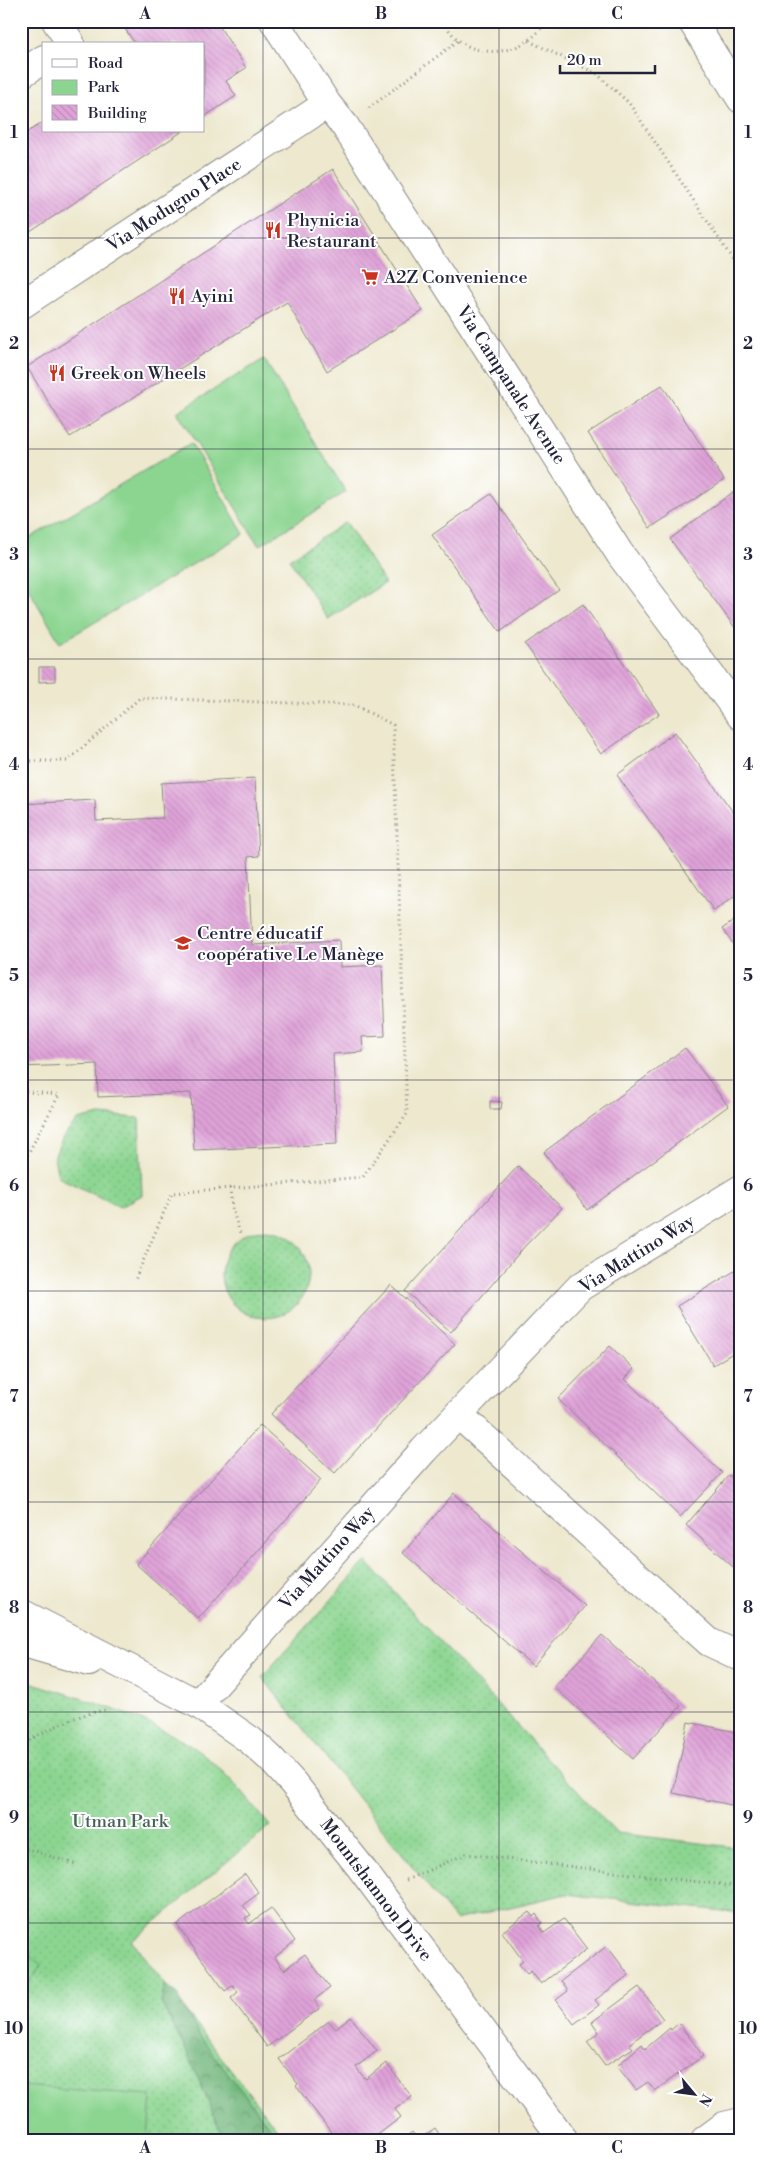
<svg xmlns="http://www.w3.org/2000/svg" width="762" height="2161" font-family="'Libre Bodoni',serif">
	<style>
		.green { fill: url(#green-dots); stroke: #577c66 }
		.forest { fill: url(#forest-crowns); stroke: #4a6c5b }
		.pitch { fill: #8cd591; stroke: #577c66 }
		.building { fill: url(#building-back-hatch) }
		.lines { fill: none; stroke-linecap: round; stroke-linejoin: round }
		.minor-casing { stroke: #888584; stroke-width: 30 }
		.path { stroke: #888584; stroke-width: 3; stroke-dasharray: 1 4; stroke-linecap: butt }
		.minor { stroke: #fff; stroke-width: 28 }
		.grid { fill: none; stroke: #22223b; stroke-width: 1; stroke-opacity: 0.55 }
		.labels { text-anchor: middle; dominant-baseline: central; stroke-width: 4; stroke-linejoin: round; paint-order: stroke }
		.street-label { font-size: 18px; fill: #22223b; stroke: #fff }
		.poi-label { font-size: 18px; fill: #22223b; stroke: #fff; text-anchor: start }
		.park-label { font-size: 18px; fill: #476159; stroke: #fff }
		.neatline { fill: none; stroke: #22223b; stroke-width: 2 }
		.grid-label { font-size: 16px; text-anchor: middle; font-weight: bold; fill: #22223b }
	</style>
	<defs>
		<pattern id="green-dots" width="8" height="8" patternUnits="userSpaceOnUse" patternTransform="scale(1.25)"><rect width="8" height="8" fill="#8cd591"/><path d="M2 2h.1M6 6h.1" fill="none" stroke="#78b77e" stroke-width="1.8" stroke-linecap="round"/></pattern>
		<pattern id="forest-crowns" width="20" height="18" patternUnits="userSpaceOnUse" patternTransform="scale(1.25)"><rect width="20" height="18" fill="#71b67b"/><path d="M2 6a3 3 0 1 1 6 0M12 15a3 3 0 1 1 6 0" fill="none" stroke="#5c9466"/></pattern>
		<pattern id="building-back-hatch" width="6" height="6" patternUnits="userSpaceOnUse" patternTransform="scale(1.25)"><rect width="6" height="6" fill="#dfa2d8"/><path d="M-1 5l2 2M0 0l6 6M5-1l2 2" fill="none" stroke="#bf8bba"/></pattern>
	</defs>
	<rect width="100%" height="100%" fill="#fff"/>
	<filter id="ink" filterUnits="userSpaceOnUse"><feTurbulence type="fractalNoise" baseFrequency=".02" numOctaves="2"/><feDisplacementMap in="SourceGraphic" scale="10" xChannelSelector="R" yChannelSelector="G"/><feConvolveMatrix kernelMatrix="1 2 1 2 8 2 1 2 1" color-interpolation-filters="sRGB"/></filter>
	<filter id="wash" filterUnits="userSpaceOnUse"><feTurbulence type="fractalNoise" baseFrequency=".0096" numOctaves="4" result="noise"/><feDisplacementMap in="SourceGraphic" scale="20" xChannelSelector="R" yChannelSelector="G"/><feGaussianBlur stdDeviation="1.12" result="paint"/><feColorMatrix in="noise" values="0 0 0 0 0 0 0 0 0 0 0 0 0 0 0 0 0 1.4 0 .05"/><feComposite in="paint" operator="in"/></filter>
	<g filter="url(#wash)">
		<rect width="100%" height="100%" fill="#ede8ce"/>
		<!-- green -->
		<path class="green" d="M346,522L385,583L328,619L289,559Z
			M100,1115L139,1118L142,1195L120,1207L58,1177L54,1157L63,1137L78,1120Z
			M221 1274a44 44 0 1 1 88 0a44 44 0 1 1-88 0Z
			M366,1561L616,1833L741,1848V1913L566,1894L455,1920L262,1677Z
			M21,1679C83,1700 160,1718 211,1761C233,1780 252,1804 270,1826L132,1941L285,2140H21Z"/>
		<!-- forest -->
		<path class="forest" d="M165,1985L176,1993L199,2035L279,2140H224L189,2056L161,2003Z"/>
		<!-- pitch -->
		<path class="pitch" d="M264,359L346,492L259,546L177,412Z
			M191,443L244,534L60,643L21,576V543Z
			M21,1946L41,1966L21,1993Z
			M21,2086L151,2095L148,2140H21Z"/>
		<g id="blocks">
			<!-- building -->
			<path class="building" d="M120,21H216L246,68L226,81L236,96L204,117V44H135Z
				M44,122V131H183L21,238V136Z
				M333,169L423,311L327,371L287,302L70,437L27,367Z
				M662,385L724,480L650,528L588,433Z
				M733,492L741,503V636L670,539Z
				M491,494L559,590L500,632L432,535Z
				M583,604L659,714L601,754L525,644Z
				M39,667H55V681L39,682Z
				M675,732L741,823V891L714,911L617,775Z
				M255,778L259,856L248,857L252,945L339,940L340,967L382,965L385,1036L362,1037L363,1052L333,1054L337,1144L194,1150L191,1093L98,1097L97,1064L21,1067V990H23L21,804L95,800L96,821L163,818L161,783Z
				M741,916V955L722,929Z
				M685,1048L728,1106L587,1210L544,1152Z
				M490,1101L502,1102L501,1109H490Z
				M518,1166L562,1208L525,1246L451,1332L405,1291Z
				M741,1267V1348L713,1365L677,1306Z
				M391,1285L455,1344L335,1473L271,1414Z
				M610,1346L634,1369L625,1379L722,1473L680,1517L558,1399Z
				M260,1425L321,1480L198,1619L136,1564Z
				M729,1475L741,1485V1574L686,1525Z
				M454,1493L585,1606L533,1666L403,1553Z
				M602,1635L681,1706L633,1759L554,1687Z
				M688,1722L741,1733V1807L673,1793Z
				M245,1874L259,1893L243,1905L251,1915L245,1918L249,1924L271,1908L295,1941L275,1957L278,1962L284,1970L305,1954L330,1988L314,2000L320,2008L267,2047L231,1998L238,1992L233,1985L225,1991L177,1925Z
				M529,1912L533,1917L536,1914L542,1923L539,1925L544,1933L564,1919L587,1949L541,1984L531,1971L527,1974L519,1964L523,1961L502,1932Z
				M607,1946L629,1975L595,2000L599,2005L574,2024L556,2000L568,1991L561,1981Z
				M639,1987L663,2019L629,2044L633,2048L605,2066L587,2042L599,2032L592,2022Z
				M351,2017L377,2051L356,2067L361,2074L366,2079L386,2063L412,2097L395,2109L401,2117L371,2140H337L296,2086L298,2084L279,2059L329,2021L336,2029Z
				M679,2023L703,2056L655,2091L648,2082L636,2090L617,2066L642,2044L645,2049L670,2028L671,2030Z
				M435,2128L443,2140H418Z
				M412,2132L418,2140H402Z"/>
		</g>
	</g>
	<g filter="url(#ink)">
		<use href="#blocks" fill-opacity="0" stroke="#888584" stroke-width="1"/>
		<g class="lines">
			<!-- minor casing -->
			<g class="minor-casing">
				<path id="minor" d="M56,21L70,42L67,44
					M274,21L327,104L345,126L620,554L741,716
					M692,21L741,99
					M21,74L44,59
					M21,305L327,104
					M458,1414L709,1642L741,1657
					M21,1613L198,1704L250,1740L270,1758L293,1783L358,1864L564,2140
					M21,1642L89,1662
					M198,1704L424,1450L580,1287L741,1189
					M705,2140L724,2126L741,2122"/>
			</g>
			<!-- path -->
			<path class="path" d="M444,21C463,64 525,59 546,21
				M529,41L597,74L629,103L741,272
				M369,108L459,40
				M21,761H67L140,698L354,705L393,725L407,1114L363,1177L172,1193L135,1280
				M21,1091L59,1095L21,1167
				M230,1188L232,1209L241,1236
				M21,1745C47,1730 76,1714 106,1710
				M21,1847L75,1864
				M406,1880L466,1854L741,1887"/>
			<!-- minor -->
			<use href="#minor" class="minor"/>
		</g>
	</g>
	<!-- grid -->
	<path class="grid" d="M263,21V2140M499,21V2140M21,238H741M21,449H741M21,659H741M21,870H741M21,1080H741M21,1291H741M21,1502H741M21,1712H741M21,1923H741"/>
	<!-- icons -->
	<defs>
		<g id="restaurant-bare" transform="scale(1.35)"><path d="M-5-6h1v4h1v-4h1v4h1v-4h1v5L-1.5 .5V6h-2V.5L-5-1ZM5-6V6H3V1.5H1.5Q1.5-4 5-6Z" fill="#c8321e" stroke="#fff" stroke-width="2.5" paint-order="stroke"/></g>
		<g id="supermarket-bare" transform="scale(1.35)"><path d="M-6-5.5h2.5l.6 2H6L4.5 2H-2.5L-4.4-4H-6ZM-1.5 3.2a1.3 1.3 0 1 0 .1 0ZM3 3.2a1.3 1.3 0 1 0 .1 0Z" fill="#c8321e" stroke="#fff" stroke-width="2.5" paint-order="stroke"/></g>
		<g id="school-bare" transform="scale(1.35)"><path d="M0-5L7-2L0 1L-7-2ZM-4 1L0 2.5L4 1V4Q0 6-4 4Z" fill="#c8321e" stroke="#fff" stroke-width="2.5" paint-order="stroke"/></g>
	</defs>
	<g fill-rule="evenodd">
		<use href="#restaurant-bare" x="273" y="230"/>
		<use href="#supermarket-bare" x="370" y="277"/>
		<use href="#restaurant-bare" x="177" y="296"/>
		<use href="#restaurant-bare" x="57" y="373"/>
		<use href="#school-bare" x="183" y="943"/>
	</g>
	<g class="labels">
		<!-- street labels -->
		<g class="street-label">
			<text transform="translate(174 205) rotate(-33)">Via Modugno Place</text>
			<text transform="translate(511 385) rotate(57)">Via Campanale Avenue</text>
			<text transform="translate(637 1254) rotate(-32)">Via Mattino Way</text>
			<text transform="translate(327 1558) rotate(-48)">Via Mattino Way</text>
			<text transform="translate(376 1890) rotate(53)">Mountshannon Drive</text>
		</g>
		<!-- poi labels -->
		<g class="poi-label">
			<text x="287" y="220">Phynicia<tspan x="287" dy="21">Restaurant</tspan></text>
			<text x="384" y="277">A2Z Convenience</text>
			<text x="191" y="296">Ayini</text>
			<text x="71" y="373">Greek on Wheels</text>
			<text x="197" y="933">Centre éducatif<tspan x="197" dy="21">coopérative Le Manège</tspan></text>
		</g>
		<!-- park labels -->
		<g class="park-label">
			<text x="120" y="1821">Utman Park</text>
		</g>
	</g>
	<!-- margin -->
	<rect width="762" height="2161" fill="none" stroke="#fff" stroke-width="55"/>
	<!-- legend -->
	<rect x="42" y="42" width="162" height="90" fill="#ffffff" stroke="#a7a7b1"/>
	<rect x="52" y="59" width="25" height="8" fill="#ffffff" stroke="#a7a7b1"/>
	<text x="88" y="68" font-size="15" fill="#22223b">Road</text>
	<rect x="52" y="80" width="25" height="15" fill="#8cd591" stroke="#a7a7b1"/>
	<text x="88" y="92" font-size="15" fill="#22223b">Park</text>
	<rect x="52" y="105" width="25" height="15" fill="url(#building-back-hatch)" stroke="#a7a7b1"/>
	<text x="88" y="118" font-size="15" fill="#22223b">Building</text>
	<!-- north arrow -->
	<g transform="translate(694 2094) rotate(119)" stroke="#ffffff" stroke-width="4" paint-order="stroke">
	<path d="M0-4L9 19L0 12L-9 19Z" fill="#22223b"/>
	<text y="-8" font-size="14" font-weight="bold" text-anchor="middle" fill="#22223b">N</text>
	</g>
	<!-- scale -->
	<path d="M560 65v8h95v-8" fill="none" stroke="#22223b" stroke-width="2.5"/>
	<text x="567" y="65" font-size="15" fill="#22223b" stroke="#ffffff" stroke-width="4" paint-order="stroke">20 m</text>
	<rect x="28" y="28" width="706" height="2106" class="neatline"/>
	<g class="grid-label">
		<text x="145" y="19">A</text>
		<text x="381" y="19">B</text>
		<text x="617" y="19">C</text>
		<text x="14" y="138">1</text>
		<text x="748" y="138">1</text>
		<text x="14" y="349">2</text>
		<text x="748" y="349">2</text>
		<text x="14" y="560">3</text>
		<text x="748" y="560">3</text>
		<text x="14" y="770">4</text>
		<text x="748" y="770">4</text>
		<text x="14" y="981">5</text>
		<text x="748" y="981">5</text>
		<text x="14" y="1191">6</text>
		<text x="748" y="1191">6</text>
		<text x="14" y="1402">7</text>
		<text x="748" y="1402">7</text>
		<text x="14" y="1613">8</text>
		<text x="748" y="1613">8</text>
		<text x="14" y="1823">9</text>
		<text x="748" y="1823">9</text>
		<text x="14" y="2034">10</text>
		<text x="748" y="2034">10</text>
		<text x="145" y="2153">A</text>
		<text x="381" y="2153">B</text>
		<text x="617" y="2153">C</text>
	</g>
</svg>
